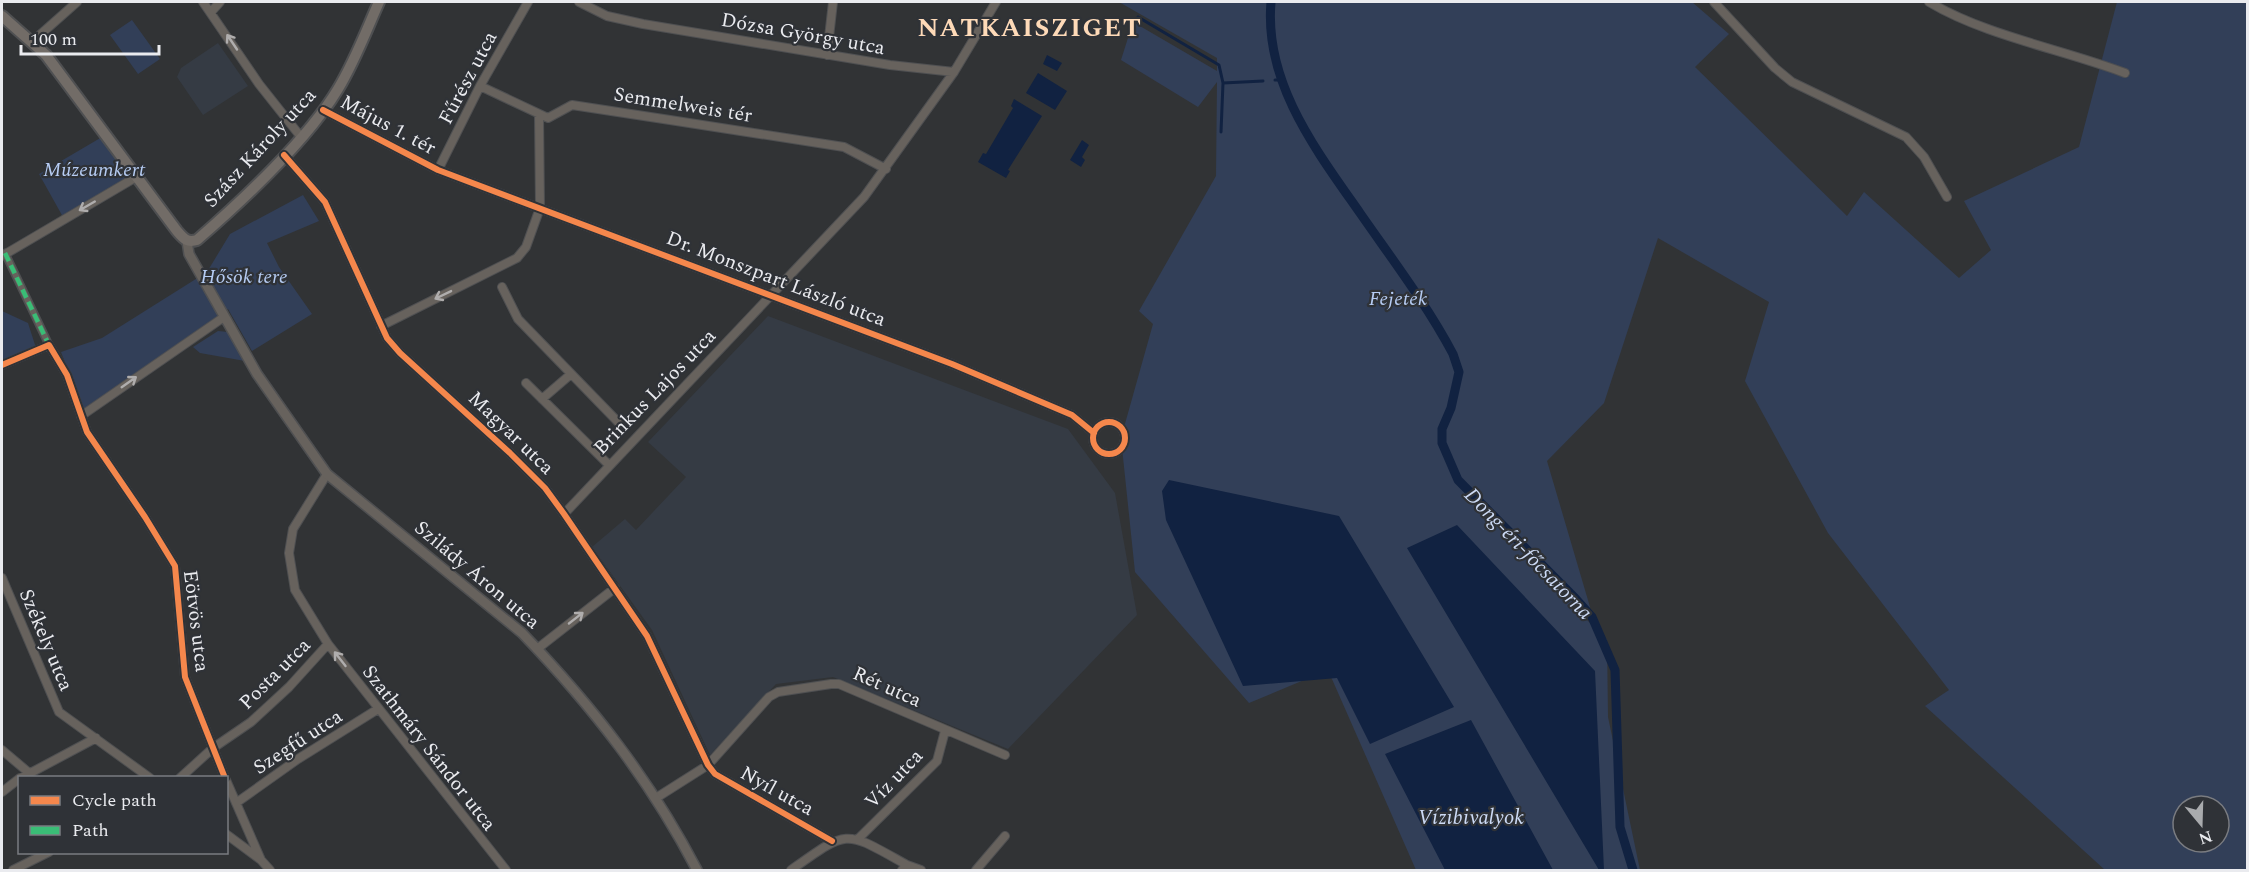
<svg xmlns="http://www.w3.org/2000/svg" width="2249" height="872" font-family="Spectral,serif">
	<style>
		.built { fill: #353b44 }
		.green { fill: #323f58; fill-rule: evenodd }
		.water { fill: #112241 }
		.lines { fill: none; stroke-linecap: round; stroke-linejoin: round }
		.stream { stroke: #112241; stroke-width: 3 }
		.canal { stroke: #112241; stroke-width: 9 }
		.pedestrian-casing { stroke: #4f5052; stroke-width: 9 }
		.minor-casing { stroke: #4f5052; stroke-width: 10 }
		.tertiary-casing { stroke: #4f5052; stroke-width: 12 }
		.secondary-casing { stroke: #4f5052; stroke-width: 14 }
		.pedestrian { stroke: #67625d; stroke-width: 6 }
		.minor { stroke: #67625d; stroke-width: 8 }
		.tertiary { stroke: #67625d; stroke-width: 9 }
		.secondary { stroke: #726c67; stroke-width: 10 }
		.quiet { stroke: #3abd76; stroke-width: 4.5; stroke-dasharray: 9 4.5; stroke-linecap: butt }
		.cycleway-casing { stroke: #2f3237; stroke-width: 10 }
		.cycleway { stroke: #f5874c; stroke-width: 6 }
		.oneway { stroke: #afadad }
		.labels { text-anchor: middle; dominant-baseline: central; stroke-width: 4.5; stroke-linejoin: round; paint-order: stroke }
		.street-label { font-size: 20px; fill: #eaebef; stroke: #2f3237 }
		.park-label { font-size: 20px; font-style: italic; fill: #b6ccf3; stroke: #2f3237 }
		.water-label { font-size: 21px; font-style: italic; fill: #ccdaf5; stroke: #2f3237 }
		.district-label { font-size: 26px; font-weight: bold; letter-spacing: 1.5px; fill: #fedab8; stroke: #2f3237 }
	</style>
	<rect width="100%" height="100%" fill="#313335"/>
	<!-- built -->
	<path class="built" d="M218,43L248,86L203,115L177,77L181,68Z
		M768,316L1068,429L1115,493L1137,615L1008,749L833,677L776,684L710,755L652,630L592,547L625,519L636,530L686,477L648,442Z"/>
	<!-- green -->
	<path class="green" d="M1119,2H1692L1729,34L1695,67L1847,216L1864,192L1959,278L1991,250L1964,201L2079,147L2117,2H2247V870H2105L1925,706L1949,690L1828,533L1745,381L1769,302L1658,238L1604,403L1547,461L1590,607L1584,617L1607,640L1608,717L1640,870H1416L1328,670L1249,703L1135,572L1121,438L1153,324L1139,311L1216,176L1217,82L1198,107L1121,60L1133,22L1217,71V58ZM2183,806H2219V842H2183Z
		M132,20L160,59L138,74L110,35Z
		M102,137L131,177L63,217L39,174Z
		M303,195L319,221L267,243L279,267L312,314L252,351L228,309L83,410L61,352L102,338L207,272L230,234Z
		M2,311L28,323L36,348L2,361Z
		M218,331L228,332L245,361L200,353L193,347Z"/>
	<!-- water -->
	<path class="water" d="M1047,55L1062,63L1057,71L1043,64Z
		M1038,73L1067,91L1055,110L1026,93Z
		M1014,99L1042,116L1008,170L1010,171L1006,178L978,162L983,153L986,154L1013,108L1011,106Z
		M1082,140L1089,145L1082,157L1085,160L1081,167L1070,160Z
		M1169,480L1339,516L1454,707L1370,744L1337,678L1243,686L1166,520L1162,491Z
		M1457,525L1595,671L1604,870H1599L1407,548Z
		M1471,720L1553,870H1445L1385,754Z"/>
	<g class="lines">
		<!-- stream -->
		<path class="stream" d="M1138,17L1219,65L1223,83L1263,81
			M1275,80H1282
			M1221,132L1223,83"/>
		<!-- canal -->
		<path class="canal" d="M1271,2C1264,83 1316,150 1360,213C1392,259 1427,305 1453,354L1459,372L1451,408L1442,429V443L1458,480L1575,598L1592,617L1615,670L1620,827L1633,870"/>
		<!-- pedestrian casing -->
		<g class="pedestrian-casing">
			<path id="pedestrian" d="M5,253L49,345"/>
		</g>
		<!-- minor casing -->
		<g class="minor-casing">
			<path id="minor" d="M203,2L259,84L301,137
				M579,2L607,16L643,24L890,65L954,72
				M1714,2L1775,68L1792,82L1906,137L1924,157L1947,197
				M1929,2C1986,36 2062,49 2125,73
				M211,12L220,2
				M33,41L77,2
				M827,55L833,2
				M480,86L548,118L572,105L670,120L844,147L886,169
				M323,110L438,170L952,364L1072,415L1094,433
				M284,155L325,202L387,338L400,353L510,453L545,488L564,514L647,636L708,765L715,774L832,841
				M438,170L480,86L528,2
				M2,256L138,176
				M502,287L518,319L619,423
				M381,326L517,258L526,247L540,208L539,115
				M2,365L49,345L67,375L87,432L145,517L175,566L185,677L225,778
				M526,383L609,465
				M542,399L571,374
				M81,416L224,317
				M1093 438a16 16 0 1 1 32 0a16 16 0 1 1-32 0Z
				M327,474L293,529L289,553L295,590L328,644L506,870
				M564,514L864,197L954,72L996,2
				M2,578L59,712L150,778
				M537,649L615,588
				M2,750L28,772
				M21,778L96,738
				M180,778L213,748L251,722L289,687L328,644
				M226,780L261,860
				M2,792L20,778
				M656,798L708,765L769,697L778,692L831,684H839L1005,755
				M236,803L298,759L378,709
				M226,834L261,860L270,870
				M858,839L937,761L945,731
				M13,870L49,852
				M791,870C850,828 844,830 907,865
				M902,870L907,865L921,870
				M976,870L1005,836"/>
		</g>
		<!-- tertiary casing -->
		<g class="tertiary-casing">
			<path id="tertiary" d="M187,241L189,254L257,374L327,474L522,633C593,707 650,780 697,870"/>
		</g>
		<!-- secondary casing -->
		<g class="secondary-casing">
			<path id="secondary" d="M2,16L46,55L177,231C184,239 187,243 197,240C242,201 308,139 338,89C355,61 366,31 379,2"/>
		</g>
		<!-- pedestrian -->
		<use href="#pedestrian" class="pedestrian"/>
		<!-- minor -->
		<use href="#minor" class="minor"/>
		<!-- tertiary -->
		<use href="#tertiary" class="tertiary"/>
		<!-- secondary -->
		<use href="#secondary" class="secondary"/>
		<!-- quiet -->
		<path class="quiet" d="M5,253L49,345"/>
		<!-- cycleway casing -->
		<g class="cycleway-casing">
			<path id="cycleway" d="M323,110L438,170L952,364L1072,415L1094,433
				M284,155L325,202L387,338L400,353L510,453L545,488L564,514L647,636L708,765L715,774L832,841
				M2,365L49,345L67,375L87,432L145,517L175,566L185,677L225,778
				M1093 438a16 16 0 1 1 32 0a16 16 0 1 1-32 0Z"/>
		</g>
		<!-- cycleway -->
		<use href="#cycleway" class="cycleway"/>
	</g>
	<!-- one-way arrows -->
	<defs><path id="oneway-shaft" d="M-6 0H5M1.5-3L5.5 0L1.5 3" fill="none" stroke-width="1.6" stroke-linecap="round" stroke-linejoin="round" transform="scale(1.5)"/></defs>
	<g class="oneway">
		<use href="#oneway-shaft" transform="translate(232 42) rotate(-124)"/>
		<use href="#oneway-shaft" transform="translate(87 206) rotate(150)"/>
		<use href="#oneway-shaft" transform="translate(443 295) rotate(154)"/>
		<use href="#oneway-shaft" transform="translate(129 382) rotate(-35)"/>
		<use href="#oneway-shaft" transform="translate(576 618) rotate(-38)"/>
		<use href="#oneway-shaft" transform="translate(340 659) rotate(-128)"/>
	</g>
	<g class="labels">
		<!-- street labels -->
		<g class="street-label">
			<text transform="translate(803 34) rotate(10)">Dózsa György utca</text>
			<text transform="translate(468 78) rotate(-62)">Fűrész utca</text>
			<text transform="translate(683 105) rotate(9)">Semmelweis tér</text>
			<text transform="translate(388 125) rotate(28)">Május 1. tér</text>
			<text transform="translate(260 148) rotate(-47)">Szász Károly utca</text>
			<text transform="translate(776 279) rotate(21)">Dr. Monszpart László utca</text>
			<text transform="translate(655 392) rotate(-46)">Brinkus Lajos utca</text>
			<text transform="translate(511 433) rotate(44)">Magyar utca</text>
			<text transform="translate(477 575) rotate(40)">Szilády Áron utca</text>
			<text transform="translate(196 621) rotate(83)">Eötvös utca</text>
			<text transform="translate(46 640) rotate(67)">Székely utca</text>
			<text transform="translate(275 674) rotate(-45)">Posta utca</text>
			<text transform="translate(887 687) rotate(24)">Rét utca</text>
			<text transform="translate(298 742) rotate(-33)">Szegfű utca</text>
			<text transform="translate(429 748) rotate(52)">Szathmáry Sándor utca</text>
			<text transform="translate(894 779) rotate(-46)">Víz utca</text>
			<text transform="translate(777 791) rotate(29)">Nyíl utca</text>
		</g>
		<!-- park labels -->
		<g class="park-label">
			<text x="94" y="170">Múzeumkert</text>
			<text x="244" y="277">Hősök tere</text>
			<text x="1398" y="299">Fejeték</text>
		</g>
		<!-- water labels -->
		<g class="water-label">
			<text transform="translate(1528 554) rotate(46)">Dong-éri-főcsatorna</text>
			<text x="1471" y="818">Vízibivalyok</text>
		</g>
		<!-- district labels -->
		<g class="district-label">
			<text x="1030" y="28">NATKAISZIGET</text>
		</g>
	</g>
	<!-- border -->
	<rect width="2249" height="872" fill="none" stroke="#eaebef" stroke-width="6"/>
	<!-- legend -->
	<rect x="18" y="776" width="210" height="78" fill="#2f3237" stroke="#7a7c81" stroke-width="1.5"/>
	<rect x="30" y="796" width="30" height="9" fill="#f5874c" stroke="#7a7c81" stroke-width="1.5"/>
	<text x="72" y="806" font-size="18" fill="#eaebef">Cycle path</text>
	<rect x="30" y="826" width="30" height="9" fill="#3abd76" stroke="#7a7c81" stroke-width="1.5"/>
	<text x="72" y="836" font-size="18" fill="#eaebef">Path</text>
	<!-- north arrow -->
	<g transform="translate(2201 824) rotate(161)"><circle r="28" fill="#2f3237" stroke="#7a7c81" stroke-width="1.5"/>
	<path d="M0-4.5L10 22L0 15L-10 22Z" fill="#a9abae"/>
	<text y="-9" font-size="16" font-weight="bold" text-anchor="middle" fill="#eaebef">N</text>
	</g>
	<!-- scale -->
	<path d="M21 45v9h138v-9" fill="none" stroke="#eaebef" stroke-width="3"/>
	<text x="30" y="45" font-size="18" fill="#eaebef" stroke="#2f3237" stroke-width="4.5" paint-order="stroke">100 m</text>
</svg>
